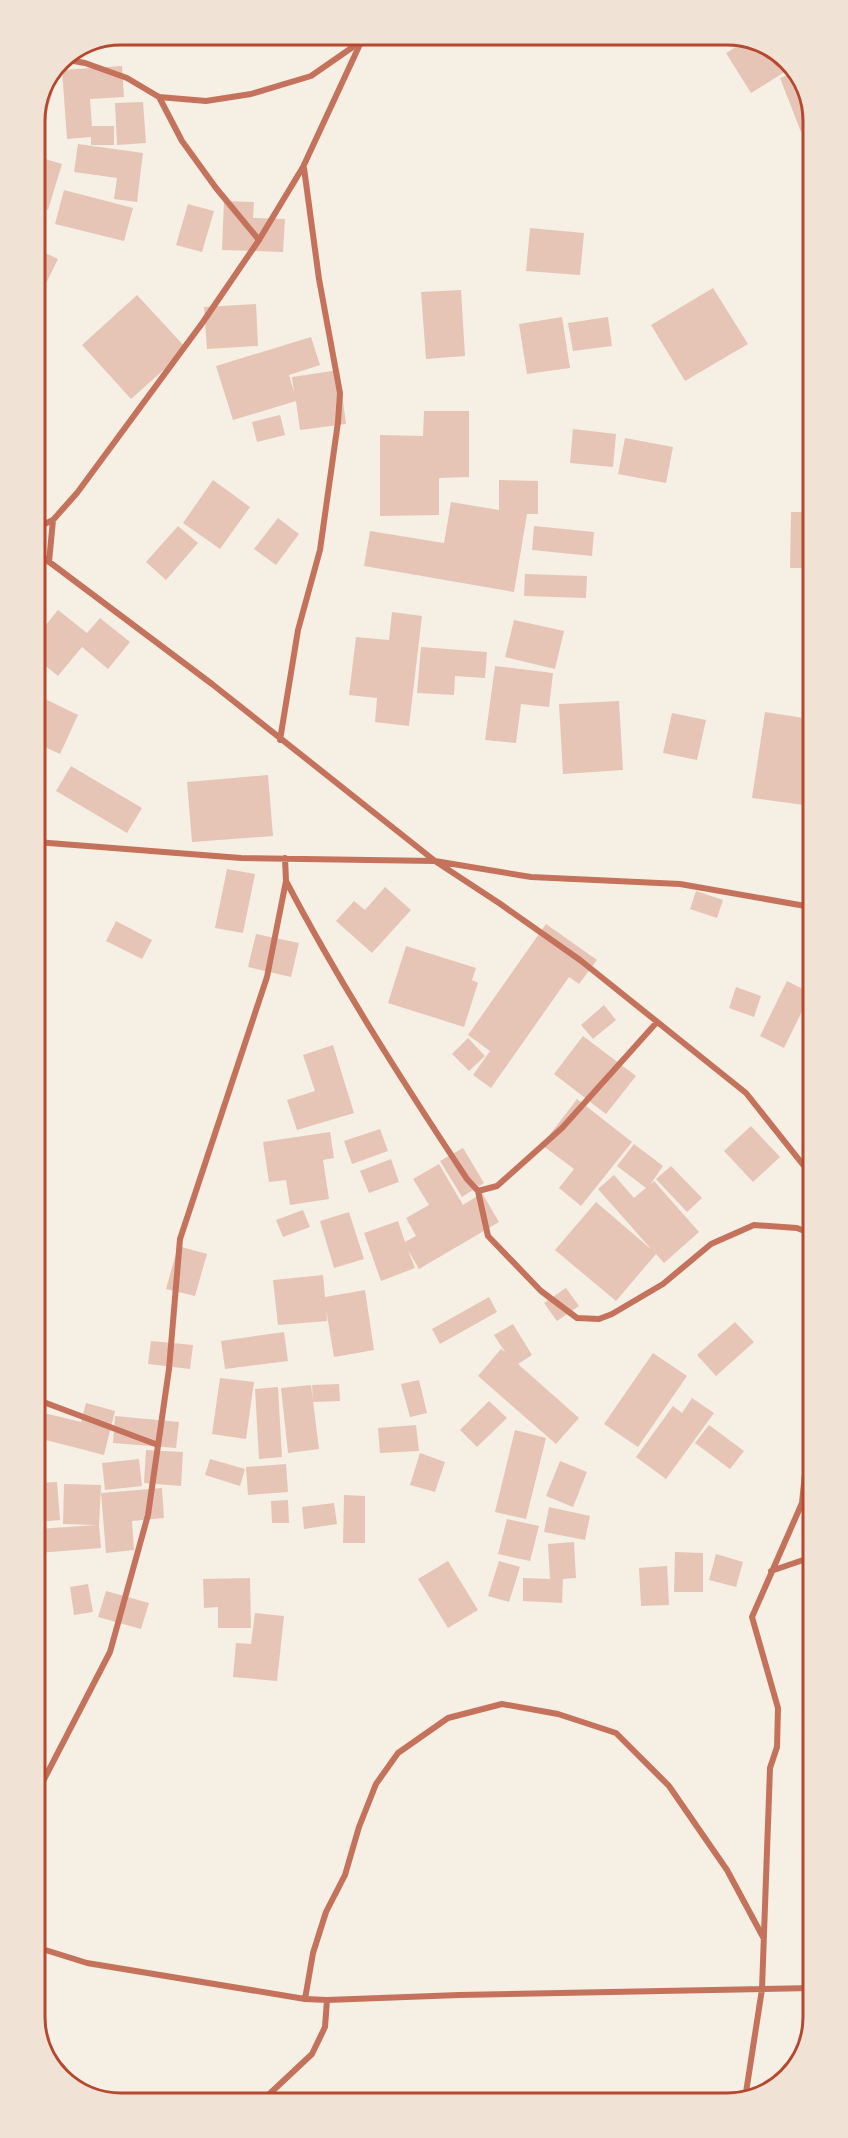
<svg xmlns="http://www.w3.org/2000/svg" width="848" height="2138" font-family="Literata,serif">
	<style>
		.building { fill: #e6c5b7 }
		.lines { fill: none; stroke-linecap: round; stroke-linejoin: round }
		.minor { stroke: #c5725c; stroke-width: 6 }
		.rim { fill: none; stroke: #b5482f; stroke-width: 3 }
	</style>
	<rect width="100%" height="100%" fill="#f6efe4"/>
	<!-- building -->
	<path class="building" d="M747,40L751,42L758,53L767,48L780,53L791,68L751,93L726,53Z
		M122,66L124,97L90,99L92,126H114V145H91V137L67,139L62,70Z
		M794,72L809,93V128L801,132L780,78Z
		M47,89L53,91L40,134L35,132V115Z
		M143,102L146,143L117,145L115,103Z
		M78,144L143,153L137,202L114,199L117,178L74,172Z
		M35,156L62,164L48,210L35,207Z
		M64,190L133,208L124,241L55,224Z
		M224,201L254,202L253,218L285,219L283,252L222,250Z
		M188,204L214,211L202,252L176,245Z
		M530,228L584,233L580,275L526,271Z
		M35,248L58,259L35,306Z
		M713,288L748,344L685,381L651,325Z
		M461,290L465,356L426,359L421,292Z
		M137,295L187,349L131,399L82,345Z
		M256,304L258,346L207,349L204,307Z
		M562,317L570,368L527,374L519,324Z
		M608,317L612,346L573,351L568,323Z
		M311,337L320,365L289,375L294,392L292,377L339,370L346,424L300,430L296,401L233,420L216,366Z
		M35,360L43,363L36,383H35Z
		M424,411H469V477L439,478V515L380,516V435L423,436Z
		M280,415L285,435L257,442L252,422Z
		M573,429L616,434L613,467L570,463Z
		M625,438L673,447L666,483L618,474Z
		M213,480L250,507L220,549L183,523Z
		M499,480L538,481V514H527L514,592L364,566L370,531L444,543L451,502L499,510Z
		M791,512H810V568H790Z
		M278,518L299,534L276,565L254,549Z
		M178,526L198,543L166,580L146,562Z
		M534,526L594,532L592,556L532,550Z
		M525,574L587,576L586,598L524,596Z
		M58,610L87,633L100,618L130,642L108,669L82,647L58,676L36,658V637Z
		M392,612L422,616L409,726L375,722L377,698L349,695L356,637L389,640Z
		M514,620L564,631L555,669L505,657Z
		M421,647L487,652L485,678L455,676L454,695L417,693Z
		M495,666L553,673L549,707L521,704L516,743L485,740Z
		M41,697L78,715L60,754L36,743V708Z
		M619,701L623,770L563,774L559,704Z
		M765,712L810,719L811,761L804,805L752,798Z
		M672,713L706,720L697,760L663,753Z
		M71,766L142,808L127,833L56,791Z
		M268,775L273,836L192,842L187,782Z
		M227,869L255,874L243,933L215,928Z
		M385,887L411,910L372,953L336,921L354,901L365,910Z
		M696,891L723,900L717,918L690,909Z
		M116,921L152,940L142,959L106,941Z
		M546,924L597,960L579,984L569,977L491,1088L473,1075L490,1051L468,1035Z
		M256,934L299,943L291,977L248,967Z
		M406,946L476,968L472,980L478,983L464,1027L388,1003Z
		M787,981L811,993L784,1048L760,1036Z
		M736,987L761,996L754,1017L729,1008Z
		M604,1005L616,1020L593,1039L581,1025Z
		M583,1036L636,1076L606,1114L554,1074Z
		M468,1038L485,1056L469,1071L452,1054Z
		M333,1045L354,1113L297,1130L287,1100L315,1091L303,1055Z
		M577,1099L632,1142L581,1206L559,1188L574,1169L542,1145Z
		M751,1126L780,1157L753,1182L724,1151Z
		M380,1129L388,1151L352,1164L344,1141Z
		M330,1132L334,1158L323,1160L329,1199L290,1205L286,1180L269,1182L263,1142Z
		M634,1144L663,1166L650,1185L654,1181L699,1232L664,1263L656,1254L616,1301L555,1250L596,1202L652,1250L598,1189L614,1175L634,1198L646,1188L617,1166Z
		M463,1148L484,1183L462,1197L440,1161Z
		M391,1159L399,1182L369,1193L360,1171Z
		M439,1164L463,1205L482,1193L499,1222L419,1269L408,1250L415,1268L381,1281L364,1233L398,1221L405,1242L416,1236L406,1218L429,1205L413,1179Z
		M671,1166L702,1198L687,1212L656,1179Z
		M303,1210L310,1227L283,1237L276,1220Z
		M349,1212L364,1259L334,1268L320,1221Z
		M812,1239V1260L802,1244Z
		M178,1246L207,1254L195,1296L166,1289Z
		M323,1275L325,1297L365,1290L374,1350L334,1357L326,1309L327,1321L278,1325L273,1280Z
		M566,1288L579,1306L557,1321L544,1303Z
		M489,1297L497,1312L440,1344L432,1329Z
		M735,1322L754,1342L716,1376L697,1355Z
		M513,1324L532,1355L518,1364L579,1418L556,1444L478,1376L501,1349L505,1352L494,1335Z
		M284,1332L288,1361L225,1369L221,1341Z
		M151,1341L193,1345L190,1369L148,1364Z
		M653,1353L687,1376L638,1447L604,1424Z
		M220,1378L254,1382L246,1439L212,1434Z
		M419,1380L427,1413L410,1417L401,1384Z
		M339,1384L340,1401L313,1402L312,1385Z
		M311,1385L319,1449L288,1453L281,1388Z
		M278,1387L282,1457L259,1459L255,1389Z
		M692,1398L714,1413L666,1479L636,1457L673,1406L682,1413Z
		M489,1401L507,1418L477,1447L460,1430Z
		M86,1403L115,1411L104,1455L38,1438V1422L40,1412L81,1422Z
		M115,1416L179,1422L176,1448L113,1443Z
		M416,1425L419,1451L380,1453L378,1428Z
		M709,1425L744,1451L730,1469L695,1443Z
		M515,1430L546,1438L526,1519L495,1512Z
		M146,1450L183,1452L181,1486L144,1483Z
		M420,1453L445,1462L435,1492L410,1485Z
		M139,1459L142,1486L105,1490L102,1463Z
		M210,1459L245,1469L240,1486L205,1475Z
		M560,1461L587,1472L573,1507L546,1496Z
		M286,1464L288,1492L248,1495L246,1467Z
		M57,1482L60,1520L38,1522V1483Z
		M64,1484L101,1485L99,1525L101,1548L38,1553V1529L96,1525L63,1524Z
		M162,1488L164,1518L132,1521L134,1550L106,1553L101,1493Z
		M344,1495L365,1496V1543H343Z
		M288,1500L289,1523H272L271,1501Z
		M334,1503L337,1524L304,1529L302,1507Z
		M549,1507L590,1516L585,1540L544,1532Z
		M507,1519L539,1526L530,1561L498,1554Z
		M574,1542L576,1578L563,1579L562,1603L523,1601V1578L550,1579L548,1544Z
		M675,1552L703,1553V1592H674Z
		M716,1554L743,1562L736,1587L709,1580Z
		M448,1561L478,1610L448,1628L418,1579Z
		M499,1561L520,1567L509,1602L488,1596Z
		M667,1566L669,1605L641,1606L639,1568Z
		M250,1578L251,1628H218V1607L204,1608L203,1579Z
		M88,1584L93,1612L74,1615L70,1587Z
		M106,1591L149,1603L141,1629L98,1617Z
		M255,1613L284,1616L277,1681L233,1677L236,1643L251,1644Z"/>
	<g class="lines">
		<!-- minor -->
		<path class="minor" d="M62,59L85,63L127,78L159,97L206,101L251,94L311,76L360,42
			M159,97L182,141L216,188L259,240
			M36,528L53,520L77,493L203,322L259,240L303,167L361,42L366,35
			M36,552L212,684L435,861L499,903L580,960L746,1093L812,1176
			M49,562L53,520
			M280,740L298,630L320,550L338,422L340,393L319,279L304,168
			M36,842L241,858L435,861L531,877L680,884L811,907
			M286,881C340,984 403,1082 467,1179L478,1191L488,1236L541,1291L577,1318L599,1319L612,1314L663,1284L711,1244L754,1225L797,1228L812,1234
			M478,1191L497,1186L562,1128L657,1022
			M38,1400L158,1445
			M771,1571L812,1557
			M38,1791L110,1652L148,1515L169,1369L180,1239L267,977L286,881L285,858
			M39,1948L87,1963L305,1999L327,2000L459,1995L813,1988
			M305,1999L313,1953L326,1912L345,1875L359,1827L376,1784L398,1753L448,1718L502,1704L558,1714L616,1733L669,1786L727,1870L763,1937
			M745,2099L762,1989L770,1768L777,1747L778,1708L752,1617L802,1503L812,1403
			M264,2102V2099L312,2054L325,2027L327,2000"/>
	</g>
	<!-- crop -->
	<path d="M0 0H848V2138H0ZM121 45H727A76 76 0 0 1 803 121V2017A76 76 0 0 1 727 2093H121A76 76 0 0 1 45 2017V121A76 76 0 0 1 121 45Z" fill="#f1e2d6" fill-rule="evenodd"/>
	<path class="rim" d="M121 45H727A76 76 0 0 1 803 121V2017A76 76 0 0 1 727 2093H121A76 76 0 0 1 45 2017V121A76 76 0 0 1 121 45Z"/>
</svg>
